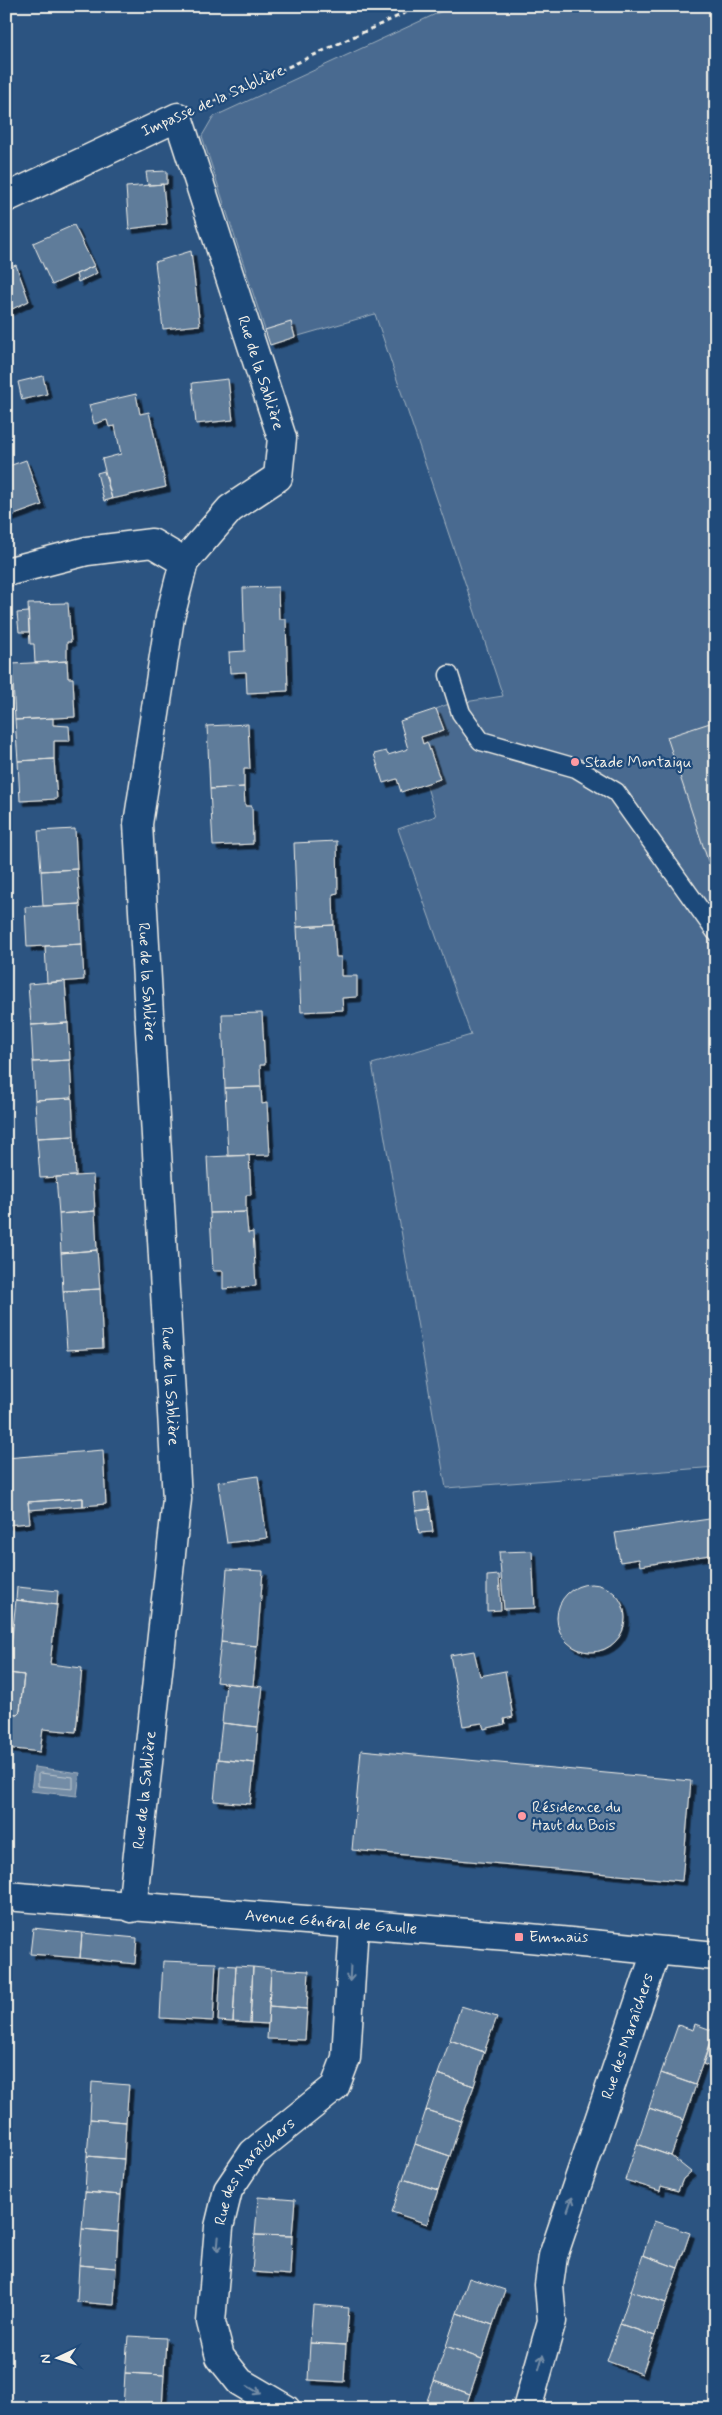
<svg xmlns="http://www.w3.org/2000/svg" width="722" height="2415" font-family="Mynerve,sans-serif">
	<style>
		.green { fill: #496b90; stroke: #9eaebc }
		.water { fill: #738ca6; stroke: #a7b4c0 }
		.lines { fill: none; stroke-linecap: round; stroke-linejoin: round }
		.shore { stroke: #c0c9ce; stroke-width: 1 }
		.building { fill: #5e7b9a; stroke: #f4f1e8; filter: url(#shadow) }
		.service-casing { stroke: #f4f1e8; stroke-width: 21 }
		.minor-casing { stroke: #f4f1e8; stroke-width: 31 }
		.tertiary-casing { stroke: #f4f1e8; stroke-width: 31 }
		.path { stroke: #f4f1e8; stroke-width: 3; stroke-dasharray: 5 4; stroke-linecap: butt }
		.service { stroke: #1f4a7a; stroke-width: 18 }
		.minor { stroke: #1f4a7a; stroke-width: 28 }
		.tertiary { stroke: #1f4a7a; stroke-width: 28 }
		.oneway { stroke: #748da6 }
		.poi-dot { fill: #ff9aa2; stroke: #1f4a7a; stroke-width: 2 }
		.labels { text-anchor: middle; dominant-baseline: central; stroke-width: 4.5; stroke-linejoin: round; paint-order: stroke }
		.street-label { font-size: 16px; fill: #f4f1e8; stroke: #1f4a7a }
		.poi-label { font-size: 16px; fill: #f4f1e8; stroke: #1f4a7a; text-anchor: start }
	</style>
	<defs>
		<filter id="shadow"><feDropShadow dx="4.5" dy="4.5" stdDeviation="0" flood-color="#0009"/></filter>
	</defs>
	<rect width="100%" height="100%" fill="#2c5481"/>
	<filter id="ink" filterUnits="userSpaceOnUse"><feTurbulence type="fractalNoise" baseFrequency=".02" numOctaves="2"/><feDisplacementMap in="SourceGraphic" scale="10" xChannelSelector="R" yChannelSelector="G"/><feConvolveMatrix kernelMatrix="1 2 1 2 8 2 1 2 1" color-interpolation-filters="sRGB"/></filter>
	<g filter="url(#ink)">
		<!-- green -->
		<path class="green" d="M453,6H716V1467L446,1488L372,1064L471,1035L398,829L436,816L426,784L440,779L427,743L423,744L421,737L444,729L436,709L446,705L503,696L375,314L295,337L291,322L265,330L202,136L213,117Z"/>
		<!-- water -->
		<path class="water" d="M34,1767L80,1773L77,1796L31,1791Z"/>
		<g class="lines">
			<!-- shore -->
			<path class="shore" d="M40,1773L73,1777V1789L38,1786V1775Z"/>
		</g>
		<!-- building -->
		<path class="building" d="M167,171V184L148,185L146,172Z
			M163,184L167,224L129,229L126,187Z
			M74,225L94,266L52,285L33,243Z
			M191,251L200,325L163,329L155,262Z
			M16,265L29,301L6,312V269Z
			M94,266L97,273L78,282L76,274Z
			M291,322L295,337L270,345L265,330Z
			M43,376L47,394L22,400L18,382Z
			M228,379L233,420L196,424L192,383Z
			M136,394L140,414L149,412L166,487L112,499L102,459L121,454L115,426L109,427L107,420L94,424L89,405Z
			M26,460L42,505L6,518V467Z
			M104,471L112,499L104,501L97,473Z
			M278,587L279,619H286L288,691L247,693L246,672L230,673L229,652L245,651L243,588Z
			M68,603L71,642H67V661L35,663L34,644H30L28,604Z
			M28,612L29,632H19L17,613Z
			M67,661L68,678H73L75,717L15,720L12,664Z
			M436,709L444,730L421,737L423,744L427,742L440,779L401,792L397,779L383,783L374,754L386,751L388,755L408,749L400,721Z
			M53,718V725L69,726L70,741H54V759L18,761L15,720Z
			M716,721V885L667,737Z
			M248,724L250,769H244V787L210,789L207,726Z
			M54,759L57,799L20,801L18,761Z
			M244,787L245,806H252L253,844L213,846L210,789Z
			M75,829L77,869L41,871L38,831Z
			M337,841L338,893L333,894L334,925L297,927L294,843Z
			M77,869L80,904L43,906L41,871Z
			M80,904L82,944L27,947L25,907Z
			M334,925L336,957H341V976H357V997L342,998L343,1010L301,1012L297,927Z
			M82,944L84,980L47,983L45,946Z
			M65,981L68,1023L31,1025L28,984Z
			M262,1013L265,1065H260L261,1087L225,1088L222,1014Z
			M68,1023L70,1060L33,1062L31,1025Z
			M70,1060L72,1098L35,1100L33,1062Z
			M261,1087L262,1104L267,1103L270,1155L228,1156L225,1088Z
			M72,1098L74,1136L37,1138L35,1100Z
			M74,1136L76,1176L40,1178L37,1138Z
			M249,1155L251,1195H246V1212L210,1213L207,1157Z
			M93,1175L95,1211L59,1214L56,1177Z
			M95,1211L97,1250L61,1253L59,1214Z
			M246,1212L248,1233L253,1232L256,1286L223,1289V1271H213L210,1213Z
			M97,1250L100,1289L63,1291L61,1253Z
			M100,1289L103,1348L67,1350L63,1291Z
			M103,1450L106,1504L83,1506V1498L28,1502L30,1523L6,1525V1458Z
			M258,1476L267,1538L227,1543L218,1482Z
			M427,1492L430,1509L416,1511L414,1494Z
			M83,1498V1506L29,1510L28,1502Z
			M430,1509L433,1532L419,1533L416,1511Z
			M716,1518V1554L640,1566L639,1559L620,1562L615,1533Z
			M532,1551L535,1608L504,1609L499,1552Z
			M227,1569L263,1571L257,1646L221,1642Z
			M499,1575L501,1610L487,1611V1576Z
			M557 1618a34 34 0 1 1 68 0a34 34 0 1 1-68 0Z
			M17,1587L58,1591L57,1605L16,1600Z
			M16,1600L57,1605L50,1664L82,1668L76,1732L43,1729L40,1752L6,1748V1713L17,1714L20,1711L24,1675L8,1673Z
			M221,1642L257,1646L253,1686L216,1682Z
			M716,1642V1667L711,1643Z
			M474,1651L480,1676L505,1671L513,1717L504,1719L505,1724L484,1729L482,1723L463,1726L450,1655Z
			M8,1673L24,1675L20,1711L17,1714L6,1713Z
			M226,1683L263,1687L258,1727L222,1723Z
			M222,1723L258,1727L255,1763L218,1759Z
			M361,1750L691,1781L682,1881L352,1850Z
			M218,1759L255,1763L250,1804L214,1801Z
			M33,1928L82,1933L80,1958L30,1954Z
			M82,1933L137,1938L135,1964L80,1958Z
			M163,1961L216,1963L213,2021L160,2018Z
			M221,1965L236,1966L233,2022L218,2021Z
			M236,1966L253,1967L250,2023L233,2022Z
			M253,1967L271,1969L268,2024L250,2023Z
			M271,1969L309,1971L307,2009L269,2006Z
			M269,2006L307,2009L305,2040L267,2039Z
			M461,2006L497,2017L484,2052L450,2040Z
			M695,2024L714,2031L695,2085L661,2073L678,2025L693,2030Z
			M716,2027V2069L703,2064Z
			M450,2040L484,2052L474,2086L438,2074Z
			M661,2073L696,2085L684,2120L649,2108Z
			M438,2074L474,2086L461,2121L426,2110Z
			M92,2082L129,2085L126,2122L90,2119Z
			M649,2108L684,2120L671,2156L637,2144Z
			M426,2110L461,2121L450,2156L415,2144Z
			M90,2119L126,2122L124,2159L87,2156Z
			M415,2144L450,2156L438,2190L403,2179Z
			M637,2144L671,2156L691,2172L683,2179L678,2191L661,2186L660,2191L625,2180Z
			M87,2156L124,2159L121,2195L85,2192Z
			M403,2179L438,2190L427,2224L392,2212Z
			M85,2192L121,2195L118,2232L82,2229Z
			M258,2197L295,2200L292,2236L255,2235Z
			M654,2221L690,2233L678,2268L643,2255Z
			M82,2229L118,2232L116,2268L79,2265Z
			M255,2235L292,2236L290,2275L252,2272Z
			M643,2255L678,2268L666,2303L631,2291Z
			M79,2265L116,2268L114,2305L77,2302Z
			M469,2278L505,2290L493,2325L457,2313Z
			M631,2291L666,2303L655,2336L620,2324Z
			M313,2305L349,2308L346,2345L310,2343Z
			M457,2313L493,2325L482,2359L446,2346Z
			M620,2324L655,2336L642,2374L607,2361Z
			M128,2336L166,2338L164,2375L125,2373Z
			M310,2343L346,2345L344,2382L308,2380Z
			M446,2346L482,2359L470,2394L434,2381Z
			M125,2373L164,2375L162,2409H123Z
			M434,2381L470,2394L465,2409H424Z
			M637,2403L653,2409H635Z"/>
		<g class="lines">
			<!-- service casing -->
			<g class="service-casing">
				<path id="service" d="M449,675L461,713L481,741L576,768L616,792L716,932"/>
			</g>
			<!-- minor casing -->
			<g class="minor-casing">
				<g id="minor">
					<path id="s1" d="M6,198L178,117L282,438L278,477L230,509L184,562L170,617L138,824L177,1499L132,1908"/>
					<path d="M6,572L87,551L152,543L184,562"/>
					<path id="s2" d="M286,2409L240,2382L220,2357L211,2322L219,2227L228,2190L253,2153L335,2087L346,2058L354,1925"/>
					<path id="s3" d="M527,2409L552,2321L549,2285L553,2256L656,1952"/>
				</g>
			</g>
			<!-- tertiary casing -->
			<g class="tertiary-casing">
				<g id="tertiary">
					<path id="s4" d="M6,1896L519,1937L716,1956"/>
				</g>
			</g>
			<!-- path -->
			<path class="path" d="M206,105L420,6"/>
			<!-- service -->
			<use href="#service" class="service"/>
			<!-- minor -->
			<use href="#minor" class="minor"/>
			<!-- tertiary -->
			<use href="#tertiary" class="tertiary"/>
		</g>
		<!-- one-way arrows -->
		<defs><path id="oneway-shaft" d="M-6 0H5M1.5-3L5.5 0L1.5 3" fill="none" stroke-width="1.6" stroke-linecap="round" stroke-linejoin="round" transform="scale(1.25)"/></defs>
		<g class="oneway">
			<use href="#oneway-shaft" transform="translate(350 1974) rotate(93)"/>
			<use href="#oneway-shaft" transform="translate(570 2204) rotate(-71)"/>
			<use href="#oneway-shaft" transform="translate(218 2244) rotate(95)"/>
			<use href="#oneway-shaft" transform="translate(541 2362) rotate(-74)"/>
			<use href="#oneway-shaft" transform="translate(254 2390) rotate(31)"/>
		</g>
	</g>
	<!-- markers -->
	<g class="poi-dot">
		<circle cx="575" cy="762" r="5"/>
		<circle cx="522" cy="1816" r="5"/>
		<rect x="514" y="1932" width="10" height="10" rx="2.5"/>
	</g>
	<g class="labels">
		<!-- street labels -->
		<g class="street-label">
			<text transform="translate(213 101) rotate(-24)">Impasse de la Sablière</text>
			<text stroke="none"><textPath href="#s1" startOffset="459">Rue de la Sablière</textPath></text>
			<text stroke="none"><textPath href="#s1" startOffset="1119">Rue de la Sablière</textPath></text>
			<text stroke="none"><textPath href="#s1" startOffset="1524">Rue de la Sablière</textPath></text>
			<text transform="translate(145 1790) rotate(-84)">Rue de la Sablière</text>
			<text stroke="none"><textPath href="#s4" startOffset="326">Avenue Général de Gaulle</textPath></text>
			<text stroke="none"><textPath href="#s3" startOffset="389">Rue des Maraîchers</textPath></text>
			<text stroke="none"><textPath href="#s2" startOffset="285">Rue des Maraîchers</textPath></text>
		</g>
		<!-- poi labels -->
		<g class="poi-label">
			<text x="585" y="762">Stade Montaigu</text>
			<text x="532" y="1807">Résidence du<tspan x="532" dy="18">Haut du Bois</tspan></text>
			<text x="529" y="1937">Emmaüs</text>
		</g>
	</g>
	<!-- margin -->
	<rect width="722" height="2415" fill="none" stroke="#1f4a7a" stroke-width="25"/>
	<rect x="12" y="12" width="697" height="2390" fill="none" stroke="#f4f1e8" stroke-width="2" filter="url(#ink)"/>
	<!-- north arrow -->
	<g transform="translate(58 2358) rotate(266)" stroke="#1f4a7a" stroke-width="4" paint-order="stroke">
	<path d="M0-4L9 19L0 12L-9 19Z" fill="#f4f1e8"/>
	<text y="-8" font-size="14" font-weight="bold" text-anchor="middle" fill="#f4f1e8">N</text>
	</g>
</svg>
